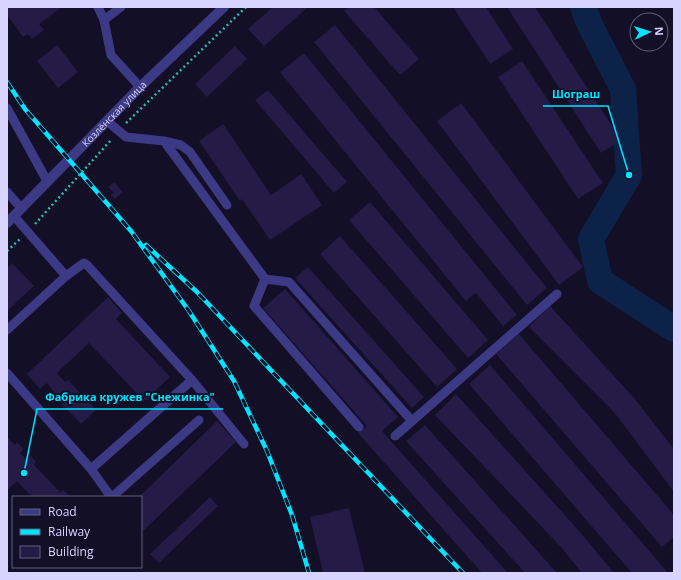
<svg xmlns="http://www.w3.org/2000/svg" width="681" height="580" font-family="'Open Sans',sans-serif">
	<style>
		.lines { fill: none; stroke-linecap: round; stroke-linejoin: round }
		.river { stroke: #0c2248; stroke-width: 26 }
		.building { fill: #241b47 }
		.path { stroke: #2fb8b0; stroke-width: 2.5; stroke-dasharray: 2 3; stroke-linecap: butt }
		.service { stroke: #3d3a85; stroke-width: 9 }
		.tertiary { stroke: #3d3a85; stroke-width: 10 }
		.rail-casing { stroke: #00e5ff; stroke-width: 4.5 }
		.rail { stroke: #130f26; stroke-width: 3; stroke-dasharray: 9; stroke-linecap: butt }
		.labels { text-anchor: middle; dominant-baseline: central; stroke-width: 4; stroke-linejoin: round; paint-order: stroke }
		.street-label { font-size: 10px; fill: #d9d4ff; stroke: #130f26 }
		.leader { fill: none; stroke: #00e5ff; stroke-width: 1.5 }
		.callout-dot { fill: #00e5ff; stroke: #130f26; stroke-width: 1.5 }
		.callout-label { font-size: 11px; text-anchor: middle; font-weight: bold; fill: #00e5ff; stroke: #130f26; stroke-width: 4; stroke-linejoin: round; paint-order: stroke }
	</style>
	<rect width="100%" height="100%" fill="#130f26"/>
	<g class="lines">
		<!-- river -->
		<path class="river" d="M583,7L590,25L623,89L629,175L591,239L600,281L674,329"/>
	</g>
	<!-- building -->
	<path class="building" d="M62,7L39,24L44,30L32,39L28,34L23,37L7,15L8,7Z
		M273,7H308L264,46L248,29Z
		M349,7H374L419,59L400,75L344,11Z
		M453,7H486L513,49L490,64Z
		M507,7H535L621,140L601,153Z
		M335,25L547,288L527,305L314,42Z
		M57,45L78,72L58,88L37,61Z
		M235,46L247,59L207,97L195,84Z
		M304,53L517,315L503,326L476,293L466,301L280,72Z
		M522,61L603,183L578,199L498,77Z
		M268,90L347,182L334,193L255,100Z
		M461,103L583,267L559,285L437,121Z
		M223,124L271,195L301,174L322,205L270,240L242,199L240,201L199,141Z
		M114,182L123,192L115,199L111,195L114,193L108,187Z
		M370,202L488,340L468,358L349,220Z
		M340,236L457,369L437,387L320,254Z
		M12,263L34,286L7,311V268Z
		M308,267L424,397L412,408L295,278Z
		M285,289L398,417L382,431L508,573H482L358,433L367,426L263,308Z
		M108,297L122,313L116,319L170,377L144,401L89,343L57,373L65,382L68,380L96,410L81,424L53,395L55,393L47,383L40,389L27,374Z
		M550,306L634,398L674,449V492L614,412L529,327Z
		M519,334L674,515V537L662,547L496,354Z
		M490,365L668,573H632L469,384Z
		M456,394L580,532L614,573H582L561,547L435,415Z
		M217,421L236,442L141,533V497H139Z
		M425,425L557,573H525L406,441Z
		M7,437L15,445L17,442L24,449L20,453L26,459L30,455L36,462L34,465L60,492L63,490L71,497H32L17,481L7,490Z
		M210,497L218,506L159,563L150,554Z
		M349,508L365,573H323L310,517Z"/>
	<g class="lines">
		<!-- path -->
		<path class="path" d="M126,123L246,7
			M35,224L112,139
			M7,251L20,239"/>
		<!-- service -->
		<path class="service" d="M98,7L104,20
			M121,7L104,20L111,55L140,87
			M7,108L47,181
			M107,121L126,137L164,141L265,279L289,282L412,421
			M164,141L181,145L190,152L227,205
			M7,192L21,208
			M265,279L254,306L359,427
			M7,330L66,276L14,216
			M7,373L91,469L192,380L87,265L84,263L66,276
			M192,380L244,444
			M395,436L557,294
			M91,469L111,497
			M112,497L199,420"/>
		<!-- tertiary -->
		<path class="tertiary" id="s1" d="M7,223L140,87L224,7"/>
		<!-- rail casing -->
		<g class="rail-casing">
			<path id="rail" d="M7,82L25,109L131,231L189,311L234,381L267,451L292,515L309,573
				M146,245L197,292L463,573"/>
		</g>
		<!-- rail -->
		<use href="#rail" class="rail"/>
	</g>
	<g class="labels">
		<!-- street labels -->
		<g class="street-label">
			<text stroke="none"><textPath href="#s1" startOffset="153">Козлёнская улица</textPath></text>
		</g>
	</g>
	<!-- callouts -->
	<path class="leader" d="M629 175L608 106H543M24 473L37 409H223"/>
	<g class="callout-dot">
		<circle cx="629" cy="175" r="4"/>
		<circle cx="24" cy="473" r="4"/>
	</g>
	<g class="callout-label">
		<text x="576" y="98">Шограш</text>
		<text x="130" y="401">Фабрика кружев "Снежинка"</text>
	</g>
	<!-- border -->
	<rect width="681" height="580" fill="none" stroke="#d9d4ff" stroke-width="16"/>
	<!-- legend -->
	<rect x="12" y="496" width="130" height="72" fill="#130f26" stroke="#625e7d"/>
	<rect x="20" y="509" width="20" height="6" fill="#3d3a85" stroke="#625e7d"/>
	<text x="48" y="516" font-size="12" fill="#d9d4ff">Road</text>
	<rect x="20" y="529" width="20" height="6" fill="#00e5ff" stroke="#625e7d"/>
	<text x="48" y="536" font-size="12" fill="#d9d4ff">Railway</text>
	<rect x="20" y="546" width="20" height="12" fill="#241b47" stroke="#625e7d"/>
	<text x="48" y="556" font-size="12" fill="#d9d4ff">Building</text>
	<!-- north arrow -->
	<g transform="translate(649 32) rotate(86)"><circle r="19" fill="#130f26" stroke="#625e7d"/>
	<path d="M0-3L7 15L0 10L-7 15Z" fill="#00e5ff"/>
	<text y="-6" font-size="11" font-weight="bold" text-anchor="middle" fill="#d9d4ff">N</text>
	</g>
</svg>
